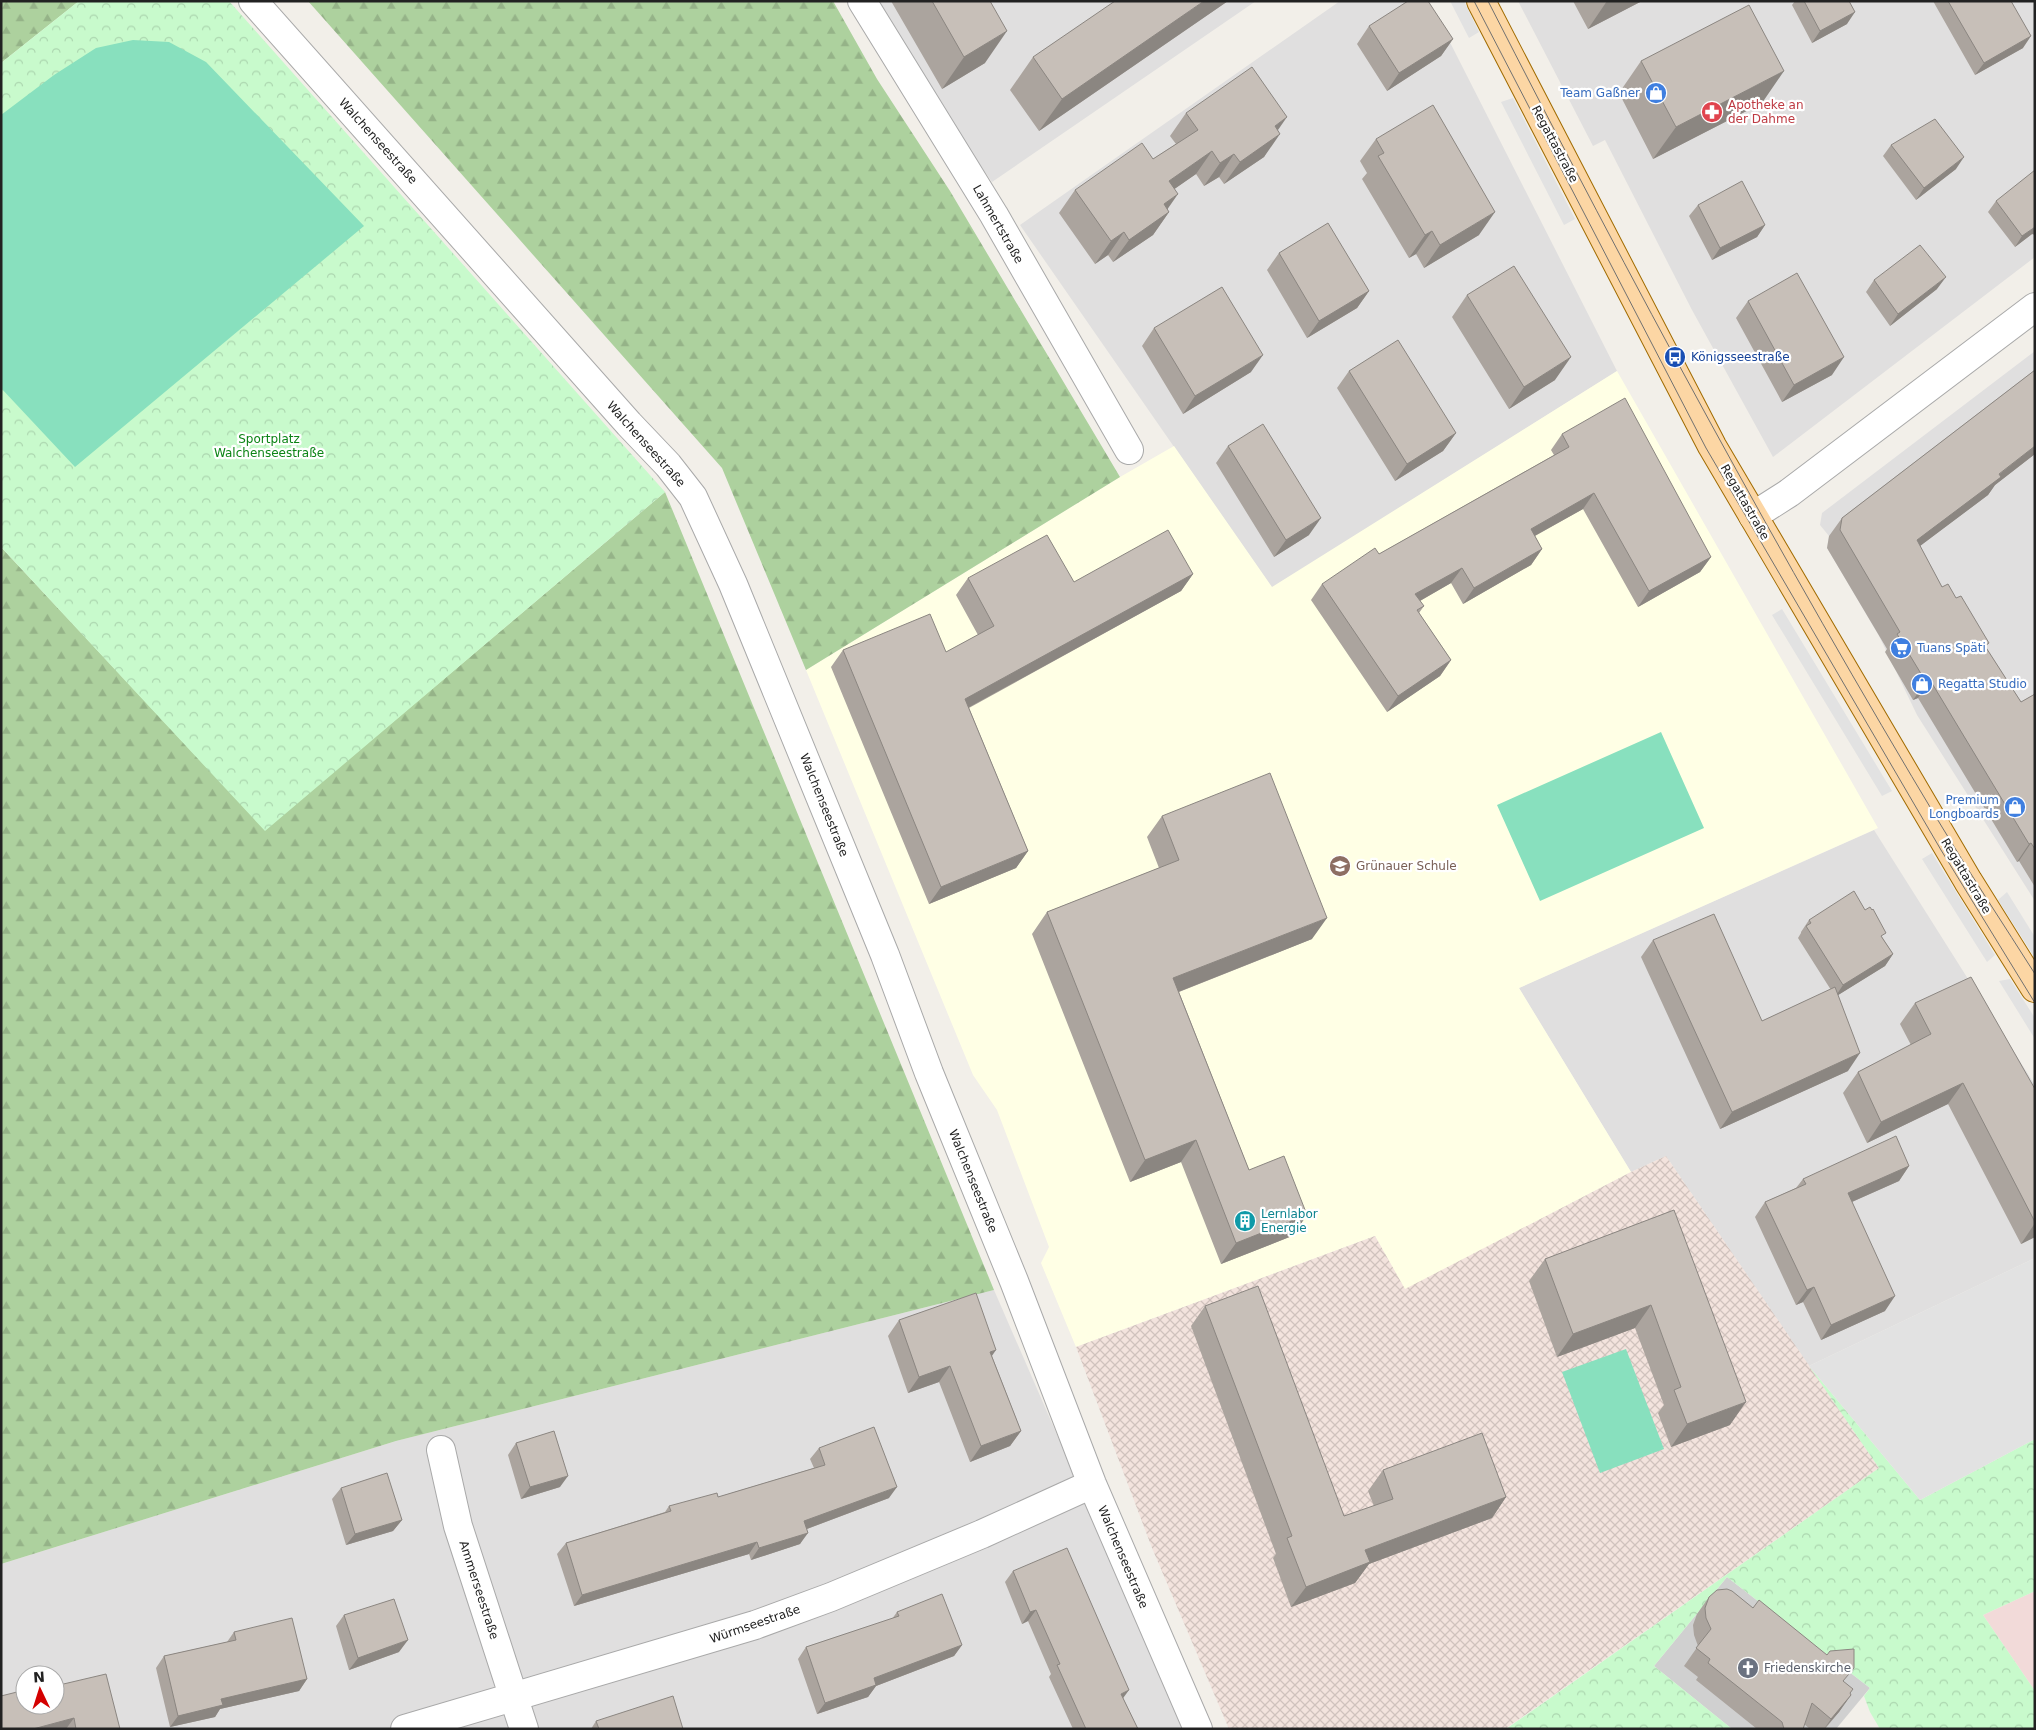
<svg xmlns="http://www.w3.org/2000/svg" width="2036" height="1730" font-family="'DejaVu Sans',sans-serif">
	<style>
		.residential { fill: #e0dfdf; fill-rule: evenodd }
		.commercial { fill: #f2dad9 }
		.education { fill: #ffffe5 }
		.religious { fill: #d0d0d0 }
		.military { fill: url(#military-cross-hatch) }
		.forest { fill: url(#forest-firs) }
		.park { fill: url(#park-crowns) }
		.pitch { fill: #88e0be }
		.parking { fill: #e2e2e2 }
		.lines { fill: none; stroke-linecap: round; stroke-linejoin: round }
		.minor-casing { stroke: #a9a9a9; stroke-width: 30 }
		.major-casing { stroke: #a06b00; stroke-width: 30 }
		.minor { stroke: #fff; stroke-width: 28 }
		.major { stroke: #fcd6a4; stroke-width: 28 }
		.tram { stroke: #707070; stroke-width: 1 }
		.wall { fill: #aba49e }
		.shaded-wall { fill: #8b8681 }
		.building { fill: #c7bfb8; stroke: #8b8681 }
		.labels { text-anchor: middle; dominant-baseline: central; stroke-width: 4.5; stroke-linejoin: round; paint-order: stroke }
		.shop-label { font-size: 12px; fill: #366cbe; stroke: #fff; text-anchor: end }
		.health-label { font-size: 12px; fill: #be3a42; stroke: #fff; text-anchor: start }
		.street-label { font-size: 12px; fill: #222; stroke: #fff }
		.transit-label { font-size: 12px; fill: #164399; stroke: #fff; text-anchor: start }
		.park-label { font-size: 12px; fill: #0c8416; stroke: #fff }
		.education-label { font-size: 12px; fill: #785e54; stroke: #fff; text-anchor: start }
		.culture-label { font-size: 12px; fill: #0d838f; stroke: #fff; text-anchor: start }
		.worship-label { font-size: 12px; fill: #5b616d; stroke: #fff; text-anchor: start }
	</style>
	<defs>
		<pattern id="military-cross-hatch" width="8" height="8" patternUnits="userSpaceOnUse" patternTransform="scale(1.25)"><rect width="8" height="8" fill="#f3e3dd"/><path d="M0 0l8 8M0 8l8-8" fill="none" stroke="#d0c2bd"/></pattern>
		<pattern id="forest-firs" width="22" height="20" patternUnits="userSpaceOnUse" patternTransform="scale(1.25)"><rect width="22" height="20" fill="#add19e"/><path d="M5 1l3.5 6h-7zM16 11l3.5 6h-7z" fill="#95b388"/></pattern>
		<pattern id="park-crowns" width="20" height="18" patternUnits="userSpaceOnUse" patternTransform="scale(1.25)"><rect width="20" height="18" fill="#c8facc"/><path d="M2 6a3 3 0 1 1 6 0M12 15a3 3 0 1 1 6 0" fill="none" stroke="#acd6af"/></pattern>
	</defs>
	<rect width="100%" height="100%" fill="#f2efe9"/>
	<!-- residential -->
	<path class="residential" d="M877,1H1256L992,182L945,115Z
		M1340,1H1429L1617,371L1272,588L1020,225Z
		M1518,1H2035V257L1773,457L1692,310L1605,140L1593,146Z
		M2035,351V901L1917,715L1879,636L1827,548L1829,536L1820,525L1822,513Z
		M1874,830L2035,1085V1258L1809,1366L1666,1156L1631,1172L1519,988Z
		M994,1290L1185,1729H1V1564L396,1441ZM25,1675H55V1705H25Z"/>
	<!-- commercial -->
	<path class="commercial" d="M2035,1591V1691L1983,1615Z"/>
	<!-- education -->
	<path class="education" d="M1617,371L1878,828L1519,988L1631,1172L1405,1290L1375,1236L1076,1347L1041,1263L1049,1247L997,1110L973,1075L806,670L1120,477L1174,446L1272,587Z"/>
	<!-- religious -->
	<path class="religious" d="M1727,1577L1870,1688L1836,1729H1732L1654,1666Z"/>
	<!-- military -->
	<path class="military" d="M1666,1156L1879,1468L1505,1729H1229L1152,1548L1076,1347L1375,1236L1405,1289L1631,1172Z"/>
	<!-- forest -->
	<path class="forest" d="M1,1H79L1,63Z
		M308,1H833L877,79L950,191L1120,477L806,670L722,468Z
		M665,492L994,1290L396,1441L1,1564V547L265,830Z"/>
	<!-- park -->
	<path class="park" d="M79,1H229L665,492L265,831L1,547V63Z
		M1809,1366L1920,1500L2035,1439V1591L1983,1615L2035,1691V1729H1880L1870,1712L1864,1696L1870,1688L1727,1577L1654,1666L1732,1729H1506L1879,1468Z"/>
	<!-- pitch -->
	<path class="pitch" d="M133,40L169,42L206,62L364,226L75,467L1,388V115L54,75L96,48Z
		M1661,732L1704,828L1540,901L1497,805Z
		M1626,1349L1664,1449L1600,1473L1562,1372Z"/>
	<!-- parking -->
	<path class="parking" d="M1450,1H1464L1479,32L1469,38Z
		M1513,98L1575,219L1564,225L1501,102Z
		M1782,609L1892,791L1882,796L1772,615Z
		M1932,853L1995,955L1987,962L1922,859Z
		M2007,892L2035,937V958L1998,900Z
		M2010,979L2035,1018V1039L1999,981Z
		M2035,1258V1439L1920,1500L1809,1366Z"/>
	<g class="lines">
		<!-- minor casing -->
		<g class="minor-casing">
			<path id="minor" d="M253,1L629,424L668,465L693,497L733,584L885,955L929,1073L1014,1281L1092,1484L1198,1729
				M862,1L994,215L1129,450
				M1753,516L1789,493L2035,307
				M441,1450L458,1526L524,1729
				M405,1729L755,1625L831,1597L982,1534L1092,1484"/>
		</g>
		<!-- major casing -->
		<g class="major-casing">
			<path id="major" d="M1481,1L1712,446L1968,881L2035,988"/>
		</g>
		<!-- minor -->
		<use href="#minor" class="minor"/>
		<!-- major -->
		<use href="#major" class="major"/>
		<!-- tram -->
		<path class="tram" d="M1474,1L1706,448L1941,850L2035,1003
			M1488,1C1631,281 1780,558 1942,827C1972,877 2004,925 2035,974"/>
	</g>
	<!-- wall -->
	<path class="wall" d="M891,1H990L985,63L942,89Z
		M1228,1L1039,131L1010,90L1033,57Z
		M1573,1H1642L1588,29Z
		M1795,1H1849L1847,24L1812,43L1792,5Z
		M1933,1H2011L2023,48L1975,75Z
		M1369,26L1453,39L1441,56L1387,91L1357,44Z
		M1641,61L1762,103L1653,159L1619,93Z
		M1186,113L1278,131L1264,157L1224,184L1219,177L1204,186L1196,174L1174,189L1167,210L1169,212L1153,235L1113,262L1108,255L1095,264L1059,213L1075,190L1153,159L1176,144L1170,136Z
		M1376,139L1479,235L1424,268L1416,254L1409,258L1362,179L1367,173L1360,161Z
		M1891,145L1956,169L1916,200L1883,156Z
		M1996,201L2032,234L2015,247L1988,212Z
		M1698,205L1765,225L1757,237L1712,260L1689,216Z
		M1279,253L1369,291L1357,308L1307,338L1267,270Z
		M1874,280L1937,289L1890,326L1866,292Z
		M1467,295L1555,380L1509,409L1452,317Z
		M1748,301L1832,375L1782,402L1736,318Z
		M1154,328L1251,372L1183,414L1142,346Z
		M2035,370V454L1995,485L1988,495L1920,546L1942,587L1986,648L2021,702L2035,694V887L2019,861L2017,862L1918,698L1913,700L1885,652L1887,649L1827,548L1829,536L1842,518Z
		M1349,371L1456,433L1443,451L1395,481L1337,388Z
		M1562,434L1711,557L1700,572L1638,607L1583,509L1535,536L1542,549L1531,565L1463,604L1451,583L1420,601L1424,606L1419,613L1451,660L1440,676L1387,712L1311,600L1322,584L1379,554L1554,455L1551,450Z
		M1228,446L1309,535L1274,557L1216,463Z
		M1193,574L1181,591L969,708L1028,851L1016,868L929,904L831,667L843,650L946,652L978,635L956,595L968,578L1074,582Z
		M1162,816L1312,939L1179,992L1249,1170L1307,1215L1292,1236L1221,1264L1181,1162L1130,1182L1032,934L1047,912L1159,868L1147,837Z
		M1809,920L1882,937L1893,954L1885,966L1838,995L1848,1071L1720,1129L1641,957L1653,940L1762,1021L1831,990L1798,938L1801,933V932Z
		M1915,1003L2035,1089V1237L2021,1244L1948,1104L1867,1143L1843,1093L1858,1072L1911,1045L1900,1024Z
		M1909,1166L1899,1181L1852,1202L1885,1311L1821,1340L1803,1302L1796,1305L1755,1217L1765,1202L1796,1188L1803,1179Z
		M1674,1210L1730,1425L1671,1447L1658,1413L1664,1405L1635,1328L1557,1357L1529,1281L1545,1259Z
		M1205,1306L1344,1516L1374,1506L1368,1491L1383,1470L1506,1497L1492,1518L1369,1564L1355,1583L1291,1607L1273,1558L1276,1554L1191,1326Z
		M899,1320L992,1356L1021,1431L1010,1446L970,1462L939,1382L908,1393L888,1336Z
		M516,1443L560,1487L521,1499L508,1455Z
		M819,1448L889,1498L807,1529L800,1544L751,1560L749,1554L574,1606L557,1554L566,1543L665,1512L669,1506L718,1497L814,1468L810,1459Z
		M341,1488L402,1520L393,1531L346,1545L332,1499Z
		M1013,1571L1123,1698L1138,1729H1073L1049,1677L1051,1674L1028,1621L1022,1624L1005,1582Z
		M1709,1597L1844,1682L1851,1695L1839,1712L1825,1729H1810L1804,1724L1803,1729H1757L1696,1680L1698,1677L1684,1666L1698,1646L1694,1635L1693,1625L1697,1614Z
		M897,1612L962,1645L954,1656L876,1686L868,1697L817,1714L798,1659L806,1647L892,1619Z
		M344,1615L399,1652L349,1670L336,1626Z
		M234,1632L307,1679L299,1691L220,1709L215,1717L170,1727L156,1668L164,1656L227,1642Z
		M18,1695L120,1729H1Z
		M596,1721L683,1729H591Z"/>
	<!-- shaded-wall -->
	<path class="shaded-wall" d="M1204,1H1228L1039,131L1062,99Z
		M1607,1H1642L1588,29Z
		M1855,12L1847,24L1812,43L1820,31Z
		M1007,31L985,63L942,89L964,57Z
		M2031,36L2023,48L1975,75L1984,63Z
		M1453,39L1441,56L1387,91L1399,73Z
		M1784,71L1762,103L1653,159L1676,127Z
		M1287,117L1271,140L1275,126Z
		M1280,134L1264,157L1224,184L1240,162Z
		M1212,151L1196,174L1153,204L1169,181Z
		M1234,154L1219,177L1204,186L1220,163Z
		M1964,157L1956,169L1916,200L1924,188Z
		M1178,194L1162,217L1169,212L1153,235L1113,262L1129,240L1164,204Z
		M1495,212L1479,235L1424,268L1440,245Z
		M1765,225L1757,237L1712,260L1720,248Z
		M2035,227V235L2032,234L2015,247L2022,236Z
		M1432,231L1416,254L1409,258L1425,235Z
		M1124,232L1108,255L1095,264L1111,241Z
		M1946,277L1937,289L1890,326L1898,314Z
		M1369,291L1357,308L1307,338L1319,321Z
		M1263,355L1251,372L1183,414L1195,396Z
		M1571,357L1555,380L1509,409L1524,387Z
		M1844,357L1832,375L1782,402L1794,385Z
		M1456,433L1443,451L1395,481L1407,464Z
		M2035,446V454L1995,485L1988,495L1904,558L1917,540Z
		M1594,493L1583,509L1520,544L1531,529Z
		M1321,518L1309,535L1274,557L1286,540Z
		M1542,549L1531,565L1463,604L1474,588Z
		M1711,557L1700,572L1638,607L1649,591Z
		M1462,568L1451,583L1404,610L1415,594Z
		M1193,574L1181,591L953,716L965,699Z
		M1451,660L1440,676L1387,712L1398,696Z
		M1930,680L1918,698L1913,700L1926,682Z
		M2031,843L2019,861L2017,862L2029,844Z
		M1028,851L1016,868L929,904L941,887Z
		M1327,918L1312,939L1158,1000L1173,978Z
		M1893,954L1885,966L1835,997L1843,985Z
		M1860,1053L1848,1071L1720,1129L1732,1112Z
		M1963,1083L1948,1104L1867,1143L1881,1122Z
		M1196,1140L1181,1162L1130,1182L1145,1160Z
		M1909,1166L1899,1181L1838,1208L1848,1193Z
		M1307,1215L1292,1236L1221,1264L1236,1243Z
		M2035,1223V1237L2021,1244Z
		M1814,1287L1803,1302L1796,1305L1807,1290Z
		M1895,1296L1885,1311L1821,1340L1831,1325Z
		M1651,1305L1635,1328L1557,1357L1573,1334Z
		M996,1350L985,1366L990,1352Z
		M950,1366L939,1382L908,1393L919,1377Z
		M1746,1402L1730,1425L1671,1447L1687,1424Z
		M1021,1431L1010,1446L970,1462L981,1446Z
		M568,1476L560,1487L521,1499L530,1487Z
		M897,1487L889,1498L796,1533L804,1521Z
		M1506,1497L1492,1518L1369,1564L1355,1583L1291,1607L1306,1587L1365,1550Z
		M402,1520L393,1531L346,1545L355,1534Z
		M808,1533L800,1544L751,1560L759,1548Z
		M757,1542L749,1554L574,1606L582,1595Z
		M1036,1610L1028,1621L1022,1624L1030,1612Z
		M408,1640L399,1652L349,1670L358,1658Z
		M962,1645L954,1656L876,1686L868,1697L817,1714L825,1703L874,1678Z
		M307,1679L299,1691L220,1709L215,1717L170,1727L178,1716L221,1699Z
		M1129,1690L1121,1701V1694Z
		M1851,1695L1839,1712L1824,1729L1831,1719Z
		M74,1718L66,1729H33Z"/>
	<!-- building -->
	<path class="building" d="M932,1H990L1007,31L964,57Z
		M1115,1H1204L1062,99L1033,57Z
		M1408,1H1428L1453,39L1399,73L1369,26Z
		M1804,1H1849L1855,12L1820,31Z
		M1948,1H2011L2031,36L1984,63Z
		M1749,5L1784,71L1676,127L1641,61Z
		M1252,67L1287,117L1275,126L1280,134L1240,162L1234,154L1220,163L1212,151L1169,181L1178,194L1164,204L1169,212L1129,240L1124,232L1111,241L1075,190L1142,143L1153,159L1198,130L1186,113Z
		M1433,105L1495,212L1440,245L1432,231L1425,235L1378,156L1384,153L1376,139Z
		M1935,119L1964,157L1924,188L1891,145Z
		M2035,170V227L2022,236L1996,201Z
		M1742,181L1765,225L1720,248L1698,205Z
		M1328,223L1369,291L1319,321L1279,253Z
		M1920,245L1946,277L1898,314L1874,280Z
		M1514,266L1571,357L1524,387L1467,295Z
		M1797,273L1844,357L1794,385L1748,301Z
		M1222,287L1263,355L1195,396L1154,328Z
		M1398,340L1456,433L1407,464L1349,371Z
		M2035,370V446L1999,474L2001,477L1917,540L1942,587L1948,584L1956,598L1961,596L1989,643L1985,646L2021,702L2035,694V849L2031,843L2029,844L1930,680L1926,682L1897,634L1900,632L1840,530L1842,518Z
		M1625,398L1711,557L1649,591L1594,493L1531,529L1542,549L1474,588L1462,568L1415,594L1424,606L1417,610L1451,660L1398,696L1322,584L1375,548L1379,554L1569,447L1562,434Z
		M1263,424L1321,518L1286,540L1228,446Z
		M1168,530L1193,574L965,699L1028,851L941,887L843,650L930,614L946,652L994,626L968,578L1047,535L1074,582Z
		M1270,773L1327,918L1173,978L1249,1170L1284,1156L1307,1215L1236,1243L1196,1140L1145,1160L1047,912L1179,860L1162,816Z
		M1854,891L1865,910L1870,907L1872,910L1873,909L1886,933L1881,936L1893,954L1843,985L1806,926L1811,923L1809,920Z
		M1714,914L1762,1021L1835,987L1860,1053L1732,1112L1653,940Z
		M1971,977L2035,1089V1222L1963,1083L1881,1122L1858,1072L1931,1034L1915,1003Z
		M1896,1136L1909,1166L1848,1193L1895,1296L1831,1325L1814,1287L1807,1290L1765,1202L1806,1184L1803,1179Z
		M1674,1210L1746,1402L1687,1424L1674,1390L1681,1387L1651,1305L1573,1334L1545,1259Z
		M1258,1286L1344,1516L1393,1499L1383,1470L1482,1433L1506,1497L1365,1550L1370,1562L1306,1587L1287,1538L1292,1536L1205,1306Z
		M976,1293L996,1350L990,1352L1021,1431L981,1446L950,1366L919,1377L899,1320Z
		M874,1427L897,1487L804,1521L808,1533L759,1548L757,1542L582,1595L566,1543L671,1511L669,1506L717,1493L718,1497L825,1465L819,1448Z
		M554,1431L568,1476L530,1487L516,1443Z
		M387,1473L402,1520L355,1534L341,1488Z
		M1067,1548L1129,1690L1121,1694L1138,1729H1086L1057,1665L1060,1664L1036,1610L1030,1612L1013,1571Z
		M1727,1589L1732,1591L1753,1608L1759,1600L1827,1655L1830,1651L1854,1649V1668L1843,1681L1853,1689L1850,1693L1851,1695L1831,1719L1812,1703L1803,1729H1784L1782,1722L1708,1663L1710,1659L1696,1648L1711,1629L1706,1618L1705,1608L1709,1597L1717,1590Z
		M942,1594L962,1645L874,1678L876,1685L825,1703L806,1647L899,1616L897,1612Z
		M394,1599L408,1640L358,1658L344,1615Z
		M292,1618L307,1679L221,1699L223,1705L178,1716L164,1656L236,1640L234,1632Z
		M106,1674L120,1729H76L74,1718L33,1729H1V1696L17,1692L18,1695L25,1693V1705H55V1686Z
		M673,1696L683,1729H599L596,1721Z"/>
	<!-- icons -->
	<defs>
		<g id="shop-disc" transform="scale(1.125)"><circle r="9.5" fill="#3f7fe0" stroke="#fff"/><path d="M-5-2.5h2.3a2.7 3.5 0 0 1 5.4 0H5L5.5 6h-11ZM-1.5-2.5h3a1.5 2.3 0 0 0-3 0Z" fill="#fff"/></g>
		<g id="pharmacy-disc" transform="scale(1.125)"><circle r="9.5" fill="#e0444e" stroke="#fff"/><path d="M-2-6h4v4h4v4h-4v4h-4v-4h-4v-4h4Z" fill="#fff"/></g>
		<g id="bus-disc" transform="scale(1.125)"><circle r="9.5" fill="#1a4fb4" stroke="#fff"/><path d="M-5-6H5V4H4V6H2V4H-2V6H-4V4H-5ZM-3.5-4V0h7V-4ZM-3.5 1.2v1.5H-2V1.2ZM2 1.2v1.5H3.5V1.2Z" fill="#fff"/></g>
		<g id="supermarket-disc" transform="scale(1.125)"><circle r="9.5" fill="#3f7fe0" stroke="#fff"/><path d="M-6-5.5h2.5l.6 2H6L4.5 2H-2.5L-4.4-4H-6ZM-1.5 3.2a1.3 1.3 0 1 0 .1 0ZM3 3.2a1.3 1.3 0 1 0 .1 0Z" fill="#fff"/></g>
		<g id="school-disc" transform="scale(1.125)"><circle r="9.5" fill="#8d6e63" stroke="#fff"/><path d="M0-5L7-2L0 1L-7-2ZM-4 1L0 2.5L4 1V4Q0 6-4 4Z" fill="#fff"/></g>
		<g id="building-disc" transform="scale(1.125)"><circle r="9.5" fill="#0f9aa8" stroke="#fff"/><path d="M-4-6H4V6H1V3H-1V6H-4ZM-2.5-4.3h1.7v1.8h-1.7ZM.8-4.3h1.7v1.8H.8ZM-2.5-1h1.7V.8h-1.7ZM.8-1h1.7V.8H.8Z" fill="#fff"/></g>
		<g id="church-disc" transform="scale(1.125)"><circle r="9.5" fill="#6b7280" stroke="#fff"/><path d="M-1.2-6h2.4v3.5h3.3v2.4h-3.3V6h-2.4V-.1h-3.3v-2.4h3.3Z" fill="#fff"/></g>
	</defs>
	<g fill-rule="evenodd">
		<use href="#shop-disc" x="1656" y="93"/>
		<use href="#pharmacy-disc" x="1712" y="112"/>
		<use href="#bus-disc" x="1675" y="357"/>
		<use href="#supermarket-disc" x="1901" y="648"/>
		<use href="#shop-disc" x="1922" y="684"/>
		<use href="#shop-disc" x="2015" y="807"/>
		<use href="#school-disc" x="1340" y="866"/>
		<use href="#building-disc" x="1245" y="1221"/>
		<use href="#church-disc" x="1748" y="1668"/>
	</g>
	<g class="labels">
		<!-- shop labels -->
		<g class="shop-label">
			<text x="1640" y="93">Team Gaßner</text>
			<text x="1917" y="648" text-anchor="start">Tuans Späti</text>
			<text x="1938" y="684" text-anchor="start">Regatta Studio</text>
			<text x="1999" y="800">Premium<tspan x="1999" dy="14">Longboards</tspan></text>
		</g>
		<!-- health labels -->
		<g class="health-label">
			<text x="1728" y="105">Apotheke an<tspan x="1728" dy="14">der Dahme</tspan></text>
		</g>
		<!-- street labels -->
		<g class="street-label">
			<text transform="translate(378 141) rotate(48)">Walchenseestraße</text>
			<text transform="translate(1555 144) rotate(62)">Regattastraße</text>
			<text transform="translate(998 224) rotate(60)">Lahmertstraße</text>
			<text transform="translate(646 444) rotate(48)">Walchenseestraße</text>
			<text transform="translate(1745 502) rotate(60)">Regattastraße</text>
			<text transform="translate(824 805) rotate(68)">Walchenseestraße</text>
			<text transform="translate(1966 876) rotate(59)">Regattastraße</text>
			<text transform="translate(973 1181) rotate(68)">Walchenseestraße</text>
			<text transform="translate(1123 1557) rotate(67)">Walchenseestraße</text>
			<text transform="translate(479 1590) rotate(72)">Ammerseestraße</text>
			<text transform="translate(755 1624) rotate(-19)">Würmseestraße</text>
		</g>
		<!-- transit labels -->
		<g class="transit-label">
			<text x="1691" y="357">Königsseestraße</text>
		</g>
		<!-- park labels -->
		<g class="park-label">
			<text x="269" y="439">Sportplatz<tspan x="269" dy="14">Walchenseestraße</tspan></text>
		</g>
		<!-- education labels -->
		<g class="education-label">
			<text x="1356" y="866">Grünauer Schule</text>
		</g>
		<!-- culture labels -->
		<g class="culture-label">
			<text x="1261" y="1214">Lernlabor<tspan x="1261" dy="14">Energie</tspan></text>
		</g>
		<!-- worship labels -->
		<g class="worship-label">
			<text x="1764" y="1668">Friedenskirche</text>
		</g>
	</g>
	<!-- border -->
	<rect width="2036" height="1730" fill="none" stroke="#222222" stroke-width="5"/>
	<!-- north arrow -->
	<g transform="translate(40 1690) rotate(356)"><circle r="24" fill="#ffffff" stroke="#a7a7a7"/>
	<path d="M0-4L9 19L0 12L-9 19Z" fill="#d40000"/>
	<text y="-8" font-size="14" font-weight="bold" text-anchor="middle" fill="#222222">N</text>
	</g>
</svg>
